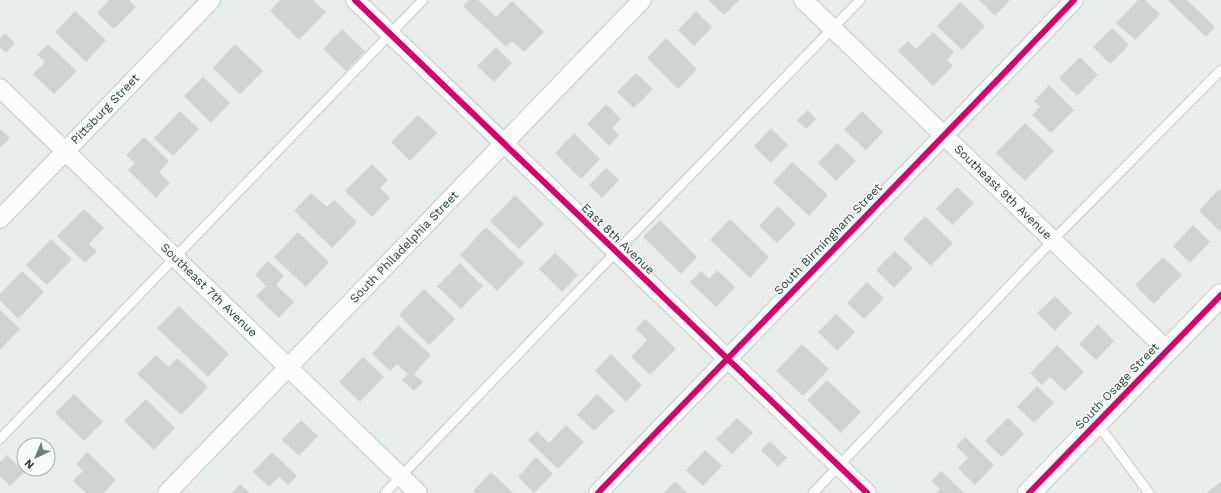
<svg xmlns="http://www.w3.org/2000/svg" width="1221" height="493" font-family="'Work Sans',sans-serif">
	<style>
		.building { fill: #cfd4d2 }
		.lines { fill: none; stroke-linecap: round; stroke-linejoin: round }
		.service-casing { stroke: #c5cac8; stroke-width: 11 }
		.minor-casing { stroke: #c5cac8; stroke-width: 20 }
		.tertiary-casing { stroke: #c5cac8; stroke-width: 24 }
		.service { stroke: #fcfcfc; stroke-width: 9 }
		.minor { stroke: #fcfcfc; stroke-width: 18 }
		.tertiary { stroke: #fcfcfc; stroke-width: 22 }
		.cycleway-casing { stroke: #f7fbf9; stroke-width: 8 }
		.cycleway { stroke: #d6006c; stroke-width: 6 }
		.labels { text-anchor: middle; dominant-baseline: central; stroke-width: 3; stroke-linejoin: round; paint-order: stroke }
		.street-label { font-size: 12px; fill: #24423a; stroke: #f7fbf9 }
	</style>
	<rect width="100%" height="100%" fill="#e8edeb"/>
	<!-- building -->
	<path class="building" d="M109,0H129L136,7L114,29L97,13Z
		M280,0H313L326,12L299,40L270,11Z
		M469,0H478L496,17L512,1L544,32L524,52L512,41L506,47L463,6Z
		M708,0H739L724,15Z
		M979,0H1010L995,16Z
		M1138,0H1145L1160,14L1135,40L1116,23Z
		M1168,0H1187L1215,27L1206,37Z
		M960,2L985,26L962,50L937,26Z
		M75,11L106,40L86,62L55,32Z
		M696,11L712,27L694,46L678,30Z
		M1112,28L1129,45L1110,64L1093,47Z
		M342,29L365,51L346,71L323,49Z
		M933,32L954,52L947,60L953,66L933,86L898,51L908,41L916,49Z
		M5,33L15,43L6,53L0,47V38Z
		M666,38L697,69L678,89L647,58Z
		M48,44L77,71L54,94L33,74L45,62L37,55Z
		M235,44L263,71L240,94L213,68Z
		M496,47L512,63L494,82L477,66Z
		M1080,57L1098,75L1077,96L1059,78Z
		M636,73L653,89L634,108L617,92Z
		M203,77L230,103L211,123L184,96Z
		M1049,85L1074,110L1051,133L1032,115L1040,107L1034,101Z
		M606,104L621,119L612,128L619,135L609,146L587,124Z
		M808,110L816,119L806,129L797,120Z
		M180,111L199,129L173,156L154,138Z
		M862,111L883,132L866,150L844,130Z
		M418,115L437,133L410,161L391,142Z
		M1025,123L1054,151L1025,181L996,153Z
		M771,128L788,145L771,163L754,146Z
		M0,129L10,138L0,148Z
		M574,133L600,159L581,179L555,153Z
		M144,137L169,161L159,172L170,183L156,198L128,170L135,163L126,155Z
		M837,143L856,161L836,181L818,163Z
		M792,162L828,195L809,216L773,182Z
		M372,164L388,180L380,188L390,198L372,217L345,191Z
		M606,168L619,180L602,198L589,185Z
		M957,187L974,203L953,225L936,209Z
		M1219,189L1221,191V232L1199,211Z
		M311,193L327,207L334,200L357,222L332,248L294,211Z
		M515,195L544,224L519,249L490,221Z
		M778,206L796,224L777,243L759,226Z
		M84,209L104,228L89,244L97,251L85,263L57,236Z
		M925,216L953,243L931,266L903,239Z
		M730,219L769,257L750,278L710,240Z
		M660,220L697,257L681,274L643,237Z
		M1193,225L1210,242L1190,263L1173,246Z
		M486,227L524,263L497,291L460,255Z
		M298,232L329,262L306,287L274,257Z
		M51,239L72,259L47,285L26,265Z
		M895,251L913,268L894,288L876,270Z
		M555,253L578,275L562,292L539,269Z
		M1163,257L1182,275L1154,304L1135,285Z
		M268,261L284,276L276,285L294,302L279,318L256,296L266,286L255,275Z
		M460,263L483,286L461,309L437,286Z
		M717,270L735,287L716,307L690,282L701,271L709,279Z
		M22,271L44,292L18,319L0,301V294Z
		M867,282L884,298L864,319L847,303Z
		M424,289L455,319L429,345L399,315Z
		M1055,296L1072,313L1055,331L1037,313Z
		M179,306L229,354L208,377L157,328Z
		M0,310L20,329L0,350Z
		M836,314L855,332L837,351L818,332Z
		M645,319L676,349L650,375L631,357L647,340L636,329Z
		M1098,324L1114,341L1096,360L1079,344Z
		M398,325L431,355L414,374L423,382L414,391L402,380L408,374L397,364L390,371L372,354Z
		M802,344L829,369L803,396L776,371Z
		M1057,345L1084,372L1065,391L1050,377L1042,385L1030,373Z
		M611,354L642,385L626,402L595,371Z
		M156,355L169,367L177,358L208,387L181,415L137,374Z
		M363,357L384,377L360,402L339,382Z
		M827,380L861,412L841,433L807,400Z
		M1037,386L1054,403L1034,423L1017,407Z
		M74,394L103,422L84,441L55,413Z
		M597,394L615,411L594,431L577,415Z
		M146,399L175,428L154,450L124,421Z
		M737,418L753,433L732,454L716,439Z
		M1008,418L1024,434L1002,457L985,441Z
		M301,420L318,436L299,456L282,440Z
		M566,425L584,442L558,469L528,440L537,431L549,443Z
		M965,437L994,465L975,485L958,468L968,458L956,446Z
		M770,441L787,458L778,467L761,450Z
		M705,450L722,466L703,486L686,470Z
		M87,452L116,480L104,493H86L73,481L83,471L76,464Z
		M272,452L297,476L288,485L279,477L269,487L253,472Z
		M7,455L24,472L10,486L0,476V462Z
		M536,457L553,474L534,493L518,477Z
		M941,471L964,493H936L940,489L931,481Z
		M491,472L513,493H476L473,491Z
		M675,481L688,493H664Z
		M1221,482V493H1206Z
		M240,484L250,493H232Z"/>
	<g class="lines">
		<!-- service casing -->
		<g class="service-casing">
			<path id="service" d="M1097,423L1149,493
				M0,439L423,0
				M385,493L616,252L860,0
				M813,493L1053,240L1221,70"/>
		</g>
		<!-- minor casing -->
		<g class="minor-casing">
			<path id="minor" d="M355,0L867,493
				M803,0L1167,350
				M0,88L418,493
				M0,219L211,0
				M167,493L642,0
				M598,493C756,328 917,165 1074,0"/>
		</g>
		<!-- tertiary casing -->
		<g class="tertiary-casing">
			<path id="tertiary" d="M1029,493L1221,295"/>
		</g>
		<!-- service -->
		<use href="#service" class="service"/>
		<!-- minor -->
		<use href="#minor" class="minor"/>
		<!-- tertiary -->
		<use href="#tertiary" class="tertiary"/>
		<!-- cycleway casing -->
		<g class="cycleway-casing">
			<path id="cycleway" d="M355,0L867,493
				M598,493C756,328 917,165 1074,0
				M1029,493L1221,295"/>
		</g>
		<!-- cycleway -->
		<use href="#cycleway" class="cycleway"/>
	</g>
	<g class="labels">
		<!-- street labels -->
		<g class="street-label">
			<text transform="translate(105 109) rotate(-46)">Pittsburg Street</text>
			<text transform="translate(1003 192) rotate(44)">Southeast 9th Avenue</text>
			<text transform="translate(618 239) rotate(44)">East 8th Avenue</text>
			<text transform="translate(828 239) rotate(-46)">South Birmingham Street</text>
			<text transform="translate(404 247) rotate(-46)">South Philadelphia Street</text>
			<text transform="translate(209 290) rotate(44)">Southeast 7th Avenue</text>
			<text transform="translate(1117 386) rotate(-46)">South Osage Street</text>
		</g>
	</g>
	<!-- north arrow -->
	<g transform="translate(36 457) rotate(224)"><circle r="19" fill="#f7fbf9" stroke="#a3b1ad"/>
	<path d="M0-3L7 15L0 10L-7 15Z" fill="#697e78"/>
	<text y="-6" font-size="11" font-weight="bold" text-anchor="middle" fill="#24423a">N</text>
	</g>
</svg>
